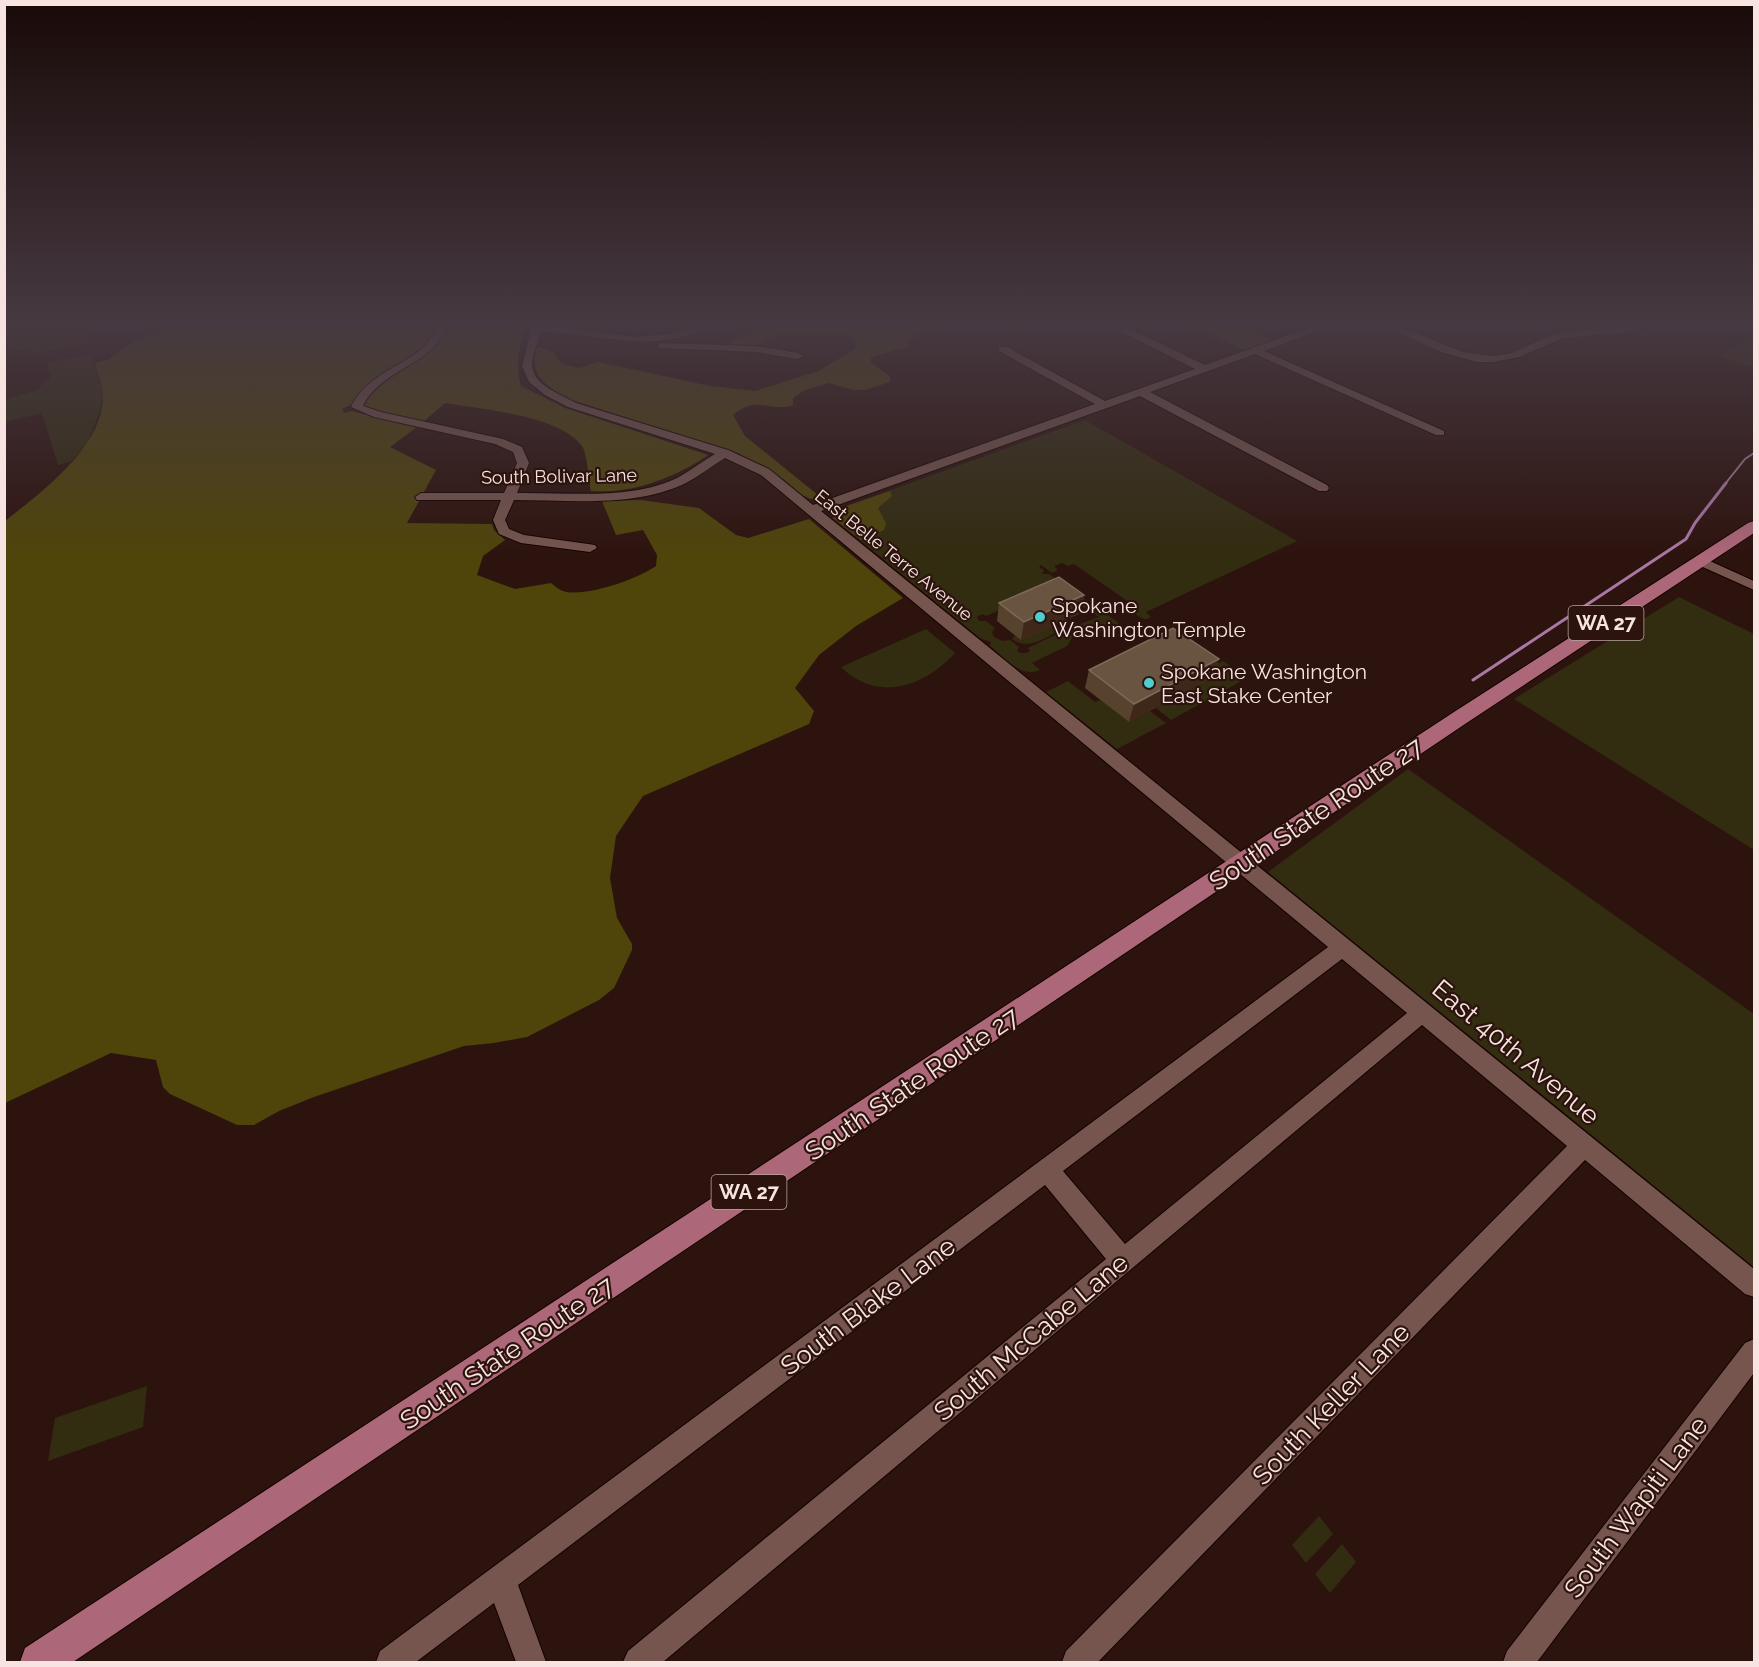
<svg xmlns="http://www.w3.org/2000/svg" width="1759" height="1667" font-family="Raleway,sans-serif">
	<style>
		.green { fill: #322c10 }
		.forest { fill: #4f440a }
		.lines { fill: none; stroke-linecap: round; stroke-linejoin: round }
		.stream-far1 { stroke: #a978a5; stroke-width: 2 }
		.stream { stroke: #a978a5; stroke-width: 3 }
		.minor-casing { stroke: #140100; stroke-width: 2 }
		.major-casing { stroke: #140100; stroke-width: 2 }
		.minor { fill: #75554e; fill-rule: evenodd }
		.major { fill: #ac6778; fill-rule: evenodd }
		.wall { fill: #57422e }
		.shaded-wall { fill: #3f2819 }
		.building { fill: #685441; stroke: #7f6a5a; stroke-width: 1.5 }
		.poi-dot { fill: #52cdcf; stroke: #2d130e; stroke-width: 2 }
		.labels { text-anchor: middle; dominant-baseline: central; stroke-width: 4.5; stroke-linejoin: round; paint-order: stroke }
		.far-street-label { font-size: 18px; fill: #f7e4e0; stroke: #2d130e }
		.shield { fill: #2d130e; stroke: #baa5a1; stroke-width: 1.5 }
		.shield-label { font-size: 20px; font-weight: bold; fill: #f7e4e0 }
		.poi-label { font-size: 21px; fill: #f7e4e0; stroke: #2d130e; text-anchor: start }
		.near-street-label { font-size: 26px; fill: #f7e4e0; stroke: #2d130e }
	</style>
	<rect width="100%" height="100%" fill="#2d130e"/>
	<!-- green -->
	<path class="green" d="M48,323C60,323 70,331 82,329L87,343L38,353L7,348L4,332Z
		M1754,335V368L1717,355Z
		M91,354L103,394L100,410L87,445L71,461L58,465L42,413L5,422L4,400L36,390L51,377L47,363Z
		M1085,420L1297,541L1146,612L1151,617C1145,622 1140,617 1134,613L1139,609L1074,564L1068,566L1062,563L1054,566L1058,570L1052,573L1041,565L1039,567L1044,570L1042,574H1049L1081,596L1020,601L986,616L982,614L977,617L979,621H986L995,628L992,632L994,637L1002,641L1010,640L1019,647L1017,651C1021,654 1026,654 1030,651L1028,648L1057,634H1069L1073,636L1067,646L1032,663L1040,670C1021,679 1004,657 990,646L991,642L980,638L833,518V513L838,509Z
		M1679,597L1754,634V850L1514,699Z
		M1083,598L1119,623C1105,630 1088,638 1074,631L1077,625L1099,617L1075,602Z
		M1054,625L1062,629C1046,638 1028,651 1012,639L1015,635Z
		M926,629L955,653C924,687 877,703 841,667Z
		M1223,661L1247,678L1171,720L1156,708L1212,677L1204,671Z
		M1068,681L1095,702L1101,700L1129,722L1150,711L1166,723L1117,749L1046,692Z
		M1408,769L1754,1014V1267L1268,872Z
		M147,1386L143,1427L48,1461L55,1418Z
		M1319,1516L1333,1534L1306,1563L1292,1545Z
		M1342,1544L1356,1562L1330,1593L1315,1574Z"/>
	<!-- forest -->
	<path class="forest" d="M157,323H352L363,326L379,323H528C519,342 515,366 521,386L565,408L708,455C675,478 632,494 591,491C589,481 587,453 582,446C559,415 480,409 445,403L422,423L368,411L355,403L342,409L344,413L351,411L417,427L390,447L436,470L407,523L492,524L494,530L505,540L483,556L477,575L515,589L551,583C554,585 559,590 563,591C584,598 638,579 656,566L657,555L643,530L616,535L602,501L641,500L699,508L736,535L748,538L809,519L903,598L856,626L819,655L795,688L814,711L809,724L643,796L616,836L610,878L617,918L632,944V950L614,988L599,1000L527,1037L494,1043L464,1046L314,1097L279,1111L254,1125H237L170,1094L163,1087L156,1060L111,1053L5,1103V521C41,492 105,446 103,394C102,384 97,373 95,363L108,360L139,338L159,331Z
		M797,323H944L905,341L911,346L871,357V363L890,376V382L865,390H853L829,383L805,390L793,398V405C770,413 758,394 733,415L745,436L823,499H811L802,495L783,479L738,453L566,398C543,383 530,376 536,346L553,352L559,361L569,366L579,368L598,362L710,386L755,391L819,371L855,349L856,342L847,336L776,335L754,346L727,345C747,329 772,325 797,323Z
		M1184,323H1236L1273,340L1244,350Z
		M890,491L892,496L878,508L886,523L884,530L861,540L833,518V513L838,509Z"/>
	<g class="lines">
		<!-- stream-far1 -->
		<path class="stream-far1" d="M1725,484L1745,459L1754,453"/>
		<!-- stream -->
		<path class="stream" d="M1473,680L1686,539L1695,523L1726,483"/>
		<!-- minor casing -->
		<g class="minor-casing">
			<path id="minor" d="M439,323H449C435,366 382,367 363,406L381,412L503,439L522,447L529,463L517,493C568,492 632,501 679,477C691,470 703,461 715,454L568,407L545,395L529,382L522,366L533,323L636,337L670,334L704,323H719C710,329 699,332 689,335C634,351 594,332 541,332C538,342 532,356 532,366C533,385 562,395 576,403L728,450L769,469L813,505L1095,404L999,351V347H1007L1105,401L1195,369L1104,323H1118L1205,365L1322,323H1337L1264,351L1444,431V435H1436L1255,354L1150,392L1327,485L1329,488L1327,491H1319L1140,396L821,511L1754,1269V1297L1745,1294L1585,1160L1098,1662H1062L1066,1651L1567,1146L1422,1025L663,1662H623L628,1651L1106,1259L1045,1185L518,1585L546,1662H516L494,1603L416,1662H376L380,1651L1328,947L761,475L725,458C712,466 699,476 686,483C634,508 570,500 514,500L505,520L509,529L524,535L595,545L597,548L590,552L521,543L499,534L493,520L501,500H417L415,497L421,493H504L517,463L513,452L495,444L374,417L351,407C373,363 425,366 439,323ZM1342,959L1407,1013L1125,1244L1063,1171Z
				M1377,323H1391L1463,352L1493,356L1512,353L1549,336L1568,331L1654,323L1629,332L1563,338L1519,357L1493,362H1477L1441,352Z
				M662,343L756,346L798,353L803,356L798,359L756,352L658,348L657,346Z
				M1701,557L1754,581V590L1696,564L1694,561Z
				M1754,1339V1373L1537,1662H1503L1507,1651L1745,1343Z"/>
		</g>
		<!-- major casing -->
		<g class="major-casing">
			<path id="major" d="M1754,521V533L1468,722L73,1662H20L25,1648L1454,712L1748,523Z"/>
		</g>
		<!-- minor -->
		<use href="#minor" class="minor"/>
		<!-- major -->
		<use href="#major" class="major"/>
	</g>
	<!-- wall -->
	<path class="wall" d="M1084,595L1081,613L1021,640L997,621L999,603Z
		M1219,659L1213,677L1129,722L1085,688L1089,670Z"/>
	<!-- shaded-wall -->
	<path class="shaded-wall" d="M1084,595L1081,613L1021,640L1024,622Z
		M1219,659L1213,677L1129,722L1134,704Z"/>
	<!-- building -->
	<path class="building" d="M1059,577L1084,595L1024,622L999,603Z
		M1173,628L1219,659L1134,704L1089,670Z"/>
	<!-- sky -->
	<linearGradient id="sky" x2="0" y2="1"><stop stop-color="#190a08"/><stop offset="0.58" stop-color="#463941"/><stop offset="1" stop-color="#463941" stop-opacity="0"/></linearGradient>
	<rect width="1759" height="557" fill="url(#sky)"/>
	<!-- markers -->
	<g class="poi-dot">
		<circle cx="1040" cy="617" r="6"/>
		<circle cx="1149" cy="683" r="6"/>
	</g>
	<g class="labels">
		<!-- far-street labels -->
		<g class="far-street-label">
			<text transform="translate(559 476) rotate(-1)">South Bolivar Lane</text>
			<text transform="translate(894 555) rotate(39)">East Belle Terre Avenue</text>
		</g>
		<!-- shield labels -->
		<g class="shield">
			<rect x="1568.5" y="606" width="75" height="34" rx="4.5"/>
			<rect x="711.5" y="1175" width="75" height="34" rx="4.5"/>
		</g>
		<g class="shield-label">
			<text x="1606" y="623">WA 27</text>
			<text x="749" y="1192">WA 27</text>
		</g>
		<!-- poi labels -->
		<g class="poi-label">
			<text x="1052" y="605">Spokane<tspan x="1052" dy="24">Washington Temple</tspan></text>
			<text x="1161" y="671">Spokane Washington<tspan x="1161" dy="24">East Stake Center</tspan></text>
		</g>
		<!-- near-street labels -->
		<g class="near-street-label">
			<text transform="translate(1316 814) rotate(-34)">South State Route 27</text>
			<text transform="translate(1516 1052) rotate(40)">East 40th Avenue</text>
			<text transform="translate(912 1084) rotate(-34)">South State Route 27</text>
			<text transform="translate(868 1306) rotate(-37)">South Blake Lane</text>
			<text transform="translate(1031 1337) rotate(-40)">South McCabe Lane</text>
			<text transform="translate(507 1353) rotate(-34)">South State Route 27</text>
			<text transform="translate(1331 1404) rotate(-46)">South Keller Lane</text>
			<text transform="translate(1636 1507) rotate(-53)">South Wapiti Lane</text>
		</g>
	</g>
	<!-- border -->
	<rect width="1759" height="1667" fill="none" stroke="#f7e4e0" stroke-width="12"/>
</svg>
